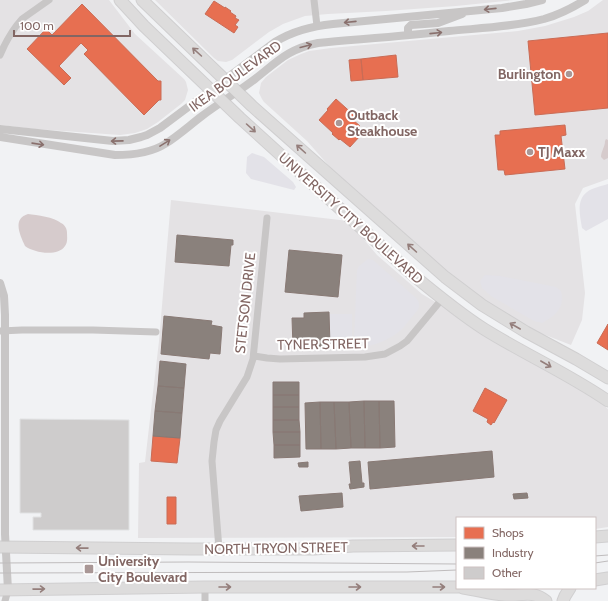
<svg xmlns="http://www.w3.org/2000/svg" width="608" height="601" font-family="Cabin,sans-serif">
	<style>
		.built { fill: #e4e2e4 }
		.green { fill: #e3e2e8 }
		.water { fill: #d6cbcc }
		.shops { fill: #e76f51; stroke: #c96c56 }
		.industry { fill: #8a817c; stroke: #887974 }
		.building { fill: #cecccc; stroke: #e1e2e3 }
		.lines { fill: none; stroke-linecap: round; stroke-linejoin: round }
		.primary-casing { stroke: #d0cfd0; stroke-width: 13 }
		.minor { stroke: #c8c6c6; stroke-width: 7 }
		.tertiary { stroke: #c8c6c6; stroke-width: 8 }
		.primary { stroke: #dddcdc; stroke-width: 11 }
		.tram { stroke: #bfbcbd; stroke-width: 1 }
		.oneway { stroke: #89706d }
		.oneway2 { stroke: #947e7b }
		.poi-dot { fill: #a99796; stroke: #fff; stroke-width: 1.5 }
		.labels { text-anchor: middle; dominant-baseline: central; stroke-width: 4; stroke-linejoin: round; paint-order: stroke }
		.poi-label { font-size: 14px; font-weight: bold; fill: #826663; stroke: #fff; text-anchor: start }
		.street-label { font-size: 14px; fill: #826663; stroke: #fff }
	</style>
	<rect width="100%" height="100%" fill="#f1f2f4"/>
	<!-- built -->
	<path class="built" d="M0,0H109L135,34L184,79L186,82L188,90L185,100L181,104L158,122L147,129L135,133L120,135L35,129L0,125Z
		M155,0H514L456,6L386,11L328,14L305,16L283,24L269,32L232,60L226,62L218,61L214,58Z
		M603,0H608V179L583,188L575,204L585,293L582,320L571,345L535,331L509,316L492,306L448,273L330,167L307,141L264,102L262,99L259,93L261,83L266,77L288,60L301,54L309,51L331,48L518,31L545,26L574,17L588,11Z
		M171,200L348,221L355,229L377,255L422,294L593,396L608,409V527L595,529V518H457V537L138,538L139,463L145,462L159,341Z"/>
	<!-- green -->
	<path class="green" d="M252,153L264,157L293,182L296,187L294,190L251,179L246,173L247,157Z
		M608,184V219L586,231L582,228C580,216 576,200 587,192C592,188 602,186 608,184Z
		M368,259L373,260L416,298C417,300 419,301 419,304C420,309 415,313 412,317C408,321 405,326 402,329C393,338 363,354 354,341L357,270L359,266Z
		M485,275L500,276L556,287L561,291C565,308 556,315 542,323L534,321L491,296L482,288L480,281Z
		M329,314H352V345H330Z"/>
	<!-- water -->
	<path class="water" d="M606,139L608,140V158L604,160L601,157C601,151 605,147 605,141Z
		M28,214C37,215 54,217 61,223C65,225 67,229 67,233C67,237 68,242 65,246C58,257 34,253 25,246C20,235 12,219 28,214Z"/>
	<!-- shops -->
	<path class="shops" d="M214,1L225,8V7L231,11L230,12L236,16L235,18L239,20L235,25L238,27L234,33L205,14Z
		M82,4L158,81H161V100H159L144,115L84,54L88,50L81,43L59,66L71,78L64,85L27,49L46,29L52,35Z
		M608,33V108L535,115L528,41Z
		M396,55L398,77L363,80L361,59Z
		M361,59L363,80L351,81L349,60Z
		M336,99L356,117L353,120L360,126L354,131L360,136L350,147L340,139L339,140L332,134L333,133L319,120L328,110L327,109Z
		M565,125L566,135L561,136L565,169L505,175L504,170H498L495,135H500V131Z
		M608,324V350L597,343Z
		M485,388L507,400L494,423L493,422L491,425L487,422L488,419L473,411Z
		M153,436L180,438L177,463L151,461Z
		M167,497H176V524H167Z"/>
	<!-- industry -->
	<path class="industry" d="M177,235L233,240V245H231L229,266L175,262Z
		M289,250L342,255L338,297L285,292Z
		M329,312L330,346L293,347L292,318H304V313Z
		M164,316L212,321L211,325L222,327L220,354L210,353L209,359L161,354Z
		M160,361L186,364L184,388L158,386Z
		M273,382H299V395H273Z
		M158,386L184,388L182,413L155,411Z
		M273,395H299V407H273Z
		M364,401H379L380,448H365Z
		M364,401L365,448H351L349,402Z
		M379,401H394L395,447L380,448Z
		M320,402L321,449H306L305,403Z
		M320,402H334L336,449H321Z
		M334,402H349L351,448L336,449Z
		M273,407H299V420H273Z
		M155,411L182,413L180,438L153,436Z
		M273,420H299L300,432H273Z
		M273,432H300V445H274Z
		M274,445H300V457L274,458Z
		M492,451L494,477L370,489L368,462Z
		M360,461L362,483H364V487L350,489L349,484H351L349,462Z
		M308,462V467H299L298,463Z
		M342,493L343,507L301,511L299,496Z
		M527,493L528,498L514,499L513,494Z"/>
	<!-- building -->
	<path class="building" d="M20,419L129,420V530H33V517H41V513H20Z"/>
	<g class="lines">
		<!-- primary casing -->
		<g class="primary-casing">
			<path id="primary" d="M120,0L144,26L240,118L413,275C436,294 459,313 484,329C524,354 569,374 608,401
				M142,0L252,106L445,277L482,305L495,313L526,332L576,359L608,378
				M595,537L608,536
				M0,547L191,549H314L353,546L457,545
				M595,580L608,578
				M463,588C477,590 490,594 504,595C520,597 532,589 546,601
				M0,590L205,587H457
				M563,601L565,596L570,588"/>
		</g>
		<!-- minor -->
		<path class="minor" d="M314,0L317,26
			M0,55C6,41 12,30 22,19L49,0
			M0,331L22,330H93L156,332
			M254,356L267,358L280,359L365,357L385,354L400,346L407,341L442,299
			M219,549L212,461L214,442L216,430L220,421L247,377L253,359L267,218
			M5,601L8,590
			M205,601V587"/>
		<!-- tertiary -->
		<path class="tertiary" d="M408,35V28L411,25L438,23L462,14
			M0,129L113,141L129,140L141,137L147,135L160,128L275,42C293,31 312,26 333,24L502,8L526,4L542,0
			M0,137L115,155C132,155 151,153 165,144C178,136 190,125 202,116C219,103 238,92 255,79C278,61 288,49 318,43C362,39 406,36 449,31C480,28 513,27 544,19C558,15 572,8 585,0
			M0,283L4,296L5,315V534L8,590"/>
		<!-- primary -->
		<use href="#primary" class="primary"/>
		<!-- tram -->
		<path class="tram" d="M595,556L608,555
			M0,563L188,562L457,564
			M595,563L608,561
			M0,573L407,572L457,570"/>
	</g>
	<!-- one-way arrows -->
	<defs><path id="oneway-shaft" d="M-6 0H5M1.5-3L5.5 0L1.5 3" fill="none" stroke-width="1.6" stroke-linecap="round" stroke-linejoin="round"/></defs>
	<g class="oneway">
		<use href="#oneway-shaft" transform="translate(490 9) rotate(174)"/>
		<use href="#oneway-shaft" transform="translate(350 22) rotate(174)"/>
		<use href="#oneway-shaft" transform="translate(436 33) rotate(-6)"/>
		<use href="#oneway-shaft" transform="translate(306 46) rotate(-15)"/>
		<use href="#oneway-shaft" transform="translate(117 141) rotate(179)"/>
		<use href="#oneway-shaft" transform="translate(165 143) rotate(-32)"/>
		<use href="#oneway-shaft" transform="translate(38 144) rotate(8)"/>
	</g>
	<g class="oneway2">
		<use href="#oneway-shaft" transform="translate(197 52) rotate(-138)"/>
		<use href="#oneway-shaft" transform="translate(251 128) rotate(42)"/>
		<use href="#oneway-shaft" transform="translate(301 149) rotate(-138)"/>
		<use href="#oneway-shaft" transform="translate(412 248) rotate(-138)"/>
		<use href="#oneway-shaft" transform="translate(515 326) rotate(-150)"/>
		<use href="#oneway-shaft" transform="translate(546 364) rotate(30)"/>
		<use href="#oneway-shaft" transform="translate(418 546) rotate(180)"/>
		<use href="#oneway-shaft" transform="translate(82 548) rotate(-179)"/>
		<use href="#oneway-shaft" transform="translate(225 587)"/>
		<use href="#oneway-shaft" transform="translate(355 587)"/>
		<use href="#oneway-shaft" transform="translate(439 587)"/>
		<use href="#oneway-shaft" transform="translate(39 589) rotate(-1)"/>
	</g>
	<!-- markers -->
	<g class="poi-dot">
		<circle cx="569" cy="74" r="4"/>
		<circle cx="339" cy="123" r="4"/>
		<circle cx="530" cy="152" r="4"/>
		<rect x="84" y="564" width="10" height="10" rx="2"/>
	</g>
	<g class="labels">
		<!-- poi labels -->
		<g class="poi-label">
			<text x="561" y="74" text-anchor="end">Burlington</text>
			<text x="347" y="115">Outback<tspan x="347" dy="16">Steakhouse</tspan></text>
			<text x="538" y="152">TJ Maxx</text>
			<text x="98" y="561">University<tspan x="98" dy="16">City Boulevard</tspan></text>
		</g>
		<!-- street labels -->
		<g class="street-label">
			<text transform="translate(235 76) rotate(-36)">IKEA BOULEVARD</text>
			<text transform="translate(351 218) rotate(42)">UNIVERSITY CITY BOULEVARD</text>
			<text transform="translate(245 303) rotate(-84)">STETSON DRIVE</text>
			<text transform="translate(323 344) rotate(-1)">TYNER STREET</text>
			<text transform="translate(276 548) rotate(-1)">NORTH TRYON STREET</text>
		</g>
	</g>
	<!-- legend -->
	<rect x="456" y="517" width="140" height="72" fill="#ffffff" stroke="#cdc2c1"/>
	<rect x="464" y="527" width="20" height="12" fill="#e76f51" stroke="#cdc2c1"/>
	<text x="492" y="537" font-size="12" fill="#826663">Shops</text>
	<rect x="464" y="547" width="20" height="12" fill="#8a817c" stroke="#cdc2c1"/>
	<text x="492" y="557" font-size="12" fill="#826663">Industry</text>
	<rect x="464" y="567" width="20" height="12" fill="#cecccc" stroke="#cdc2c1"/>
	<text x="492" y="577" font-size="12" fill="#826663">Other</text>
	<!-- scale -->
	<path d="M14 30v6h116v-6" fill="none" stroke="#826663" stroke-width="2"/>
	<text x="20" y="30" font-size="12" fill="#826663" stroke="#ffffff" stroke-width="3" paint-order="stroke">100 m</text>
</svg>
